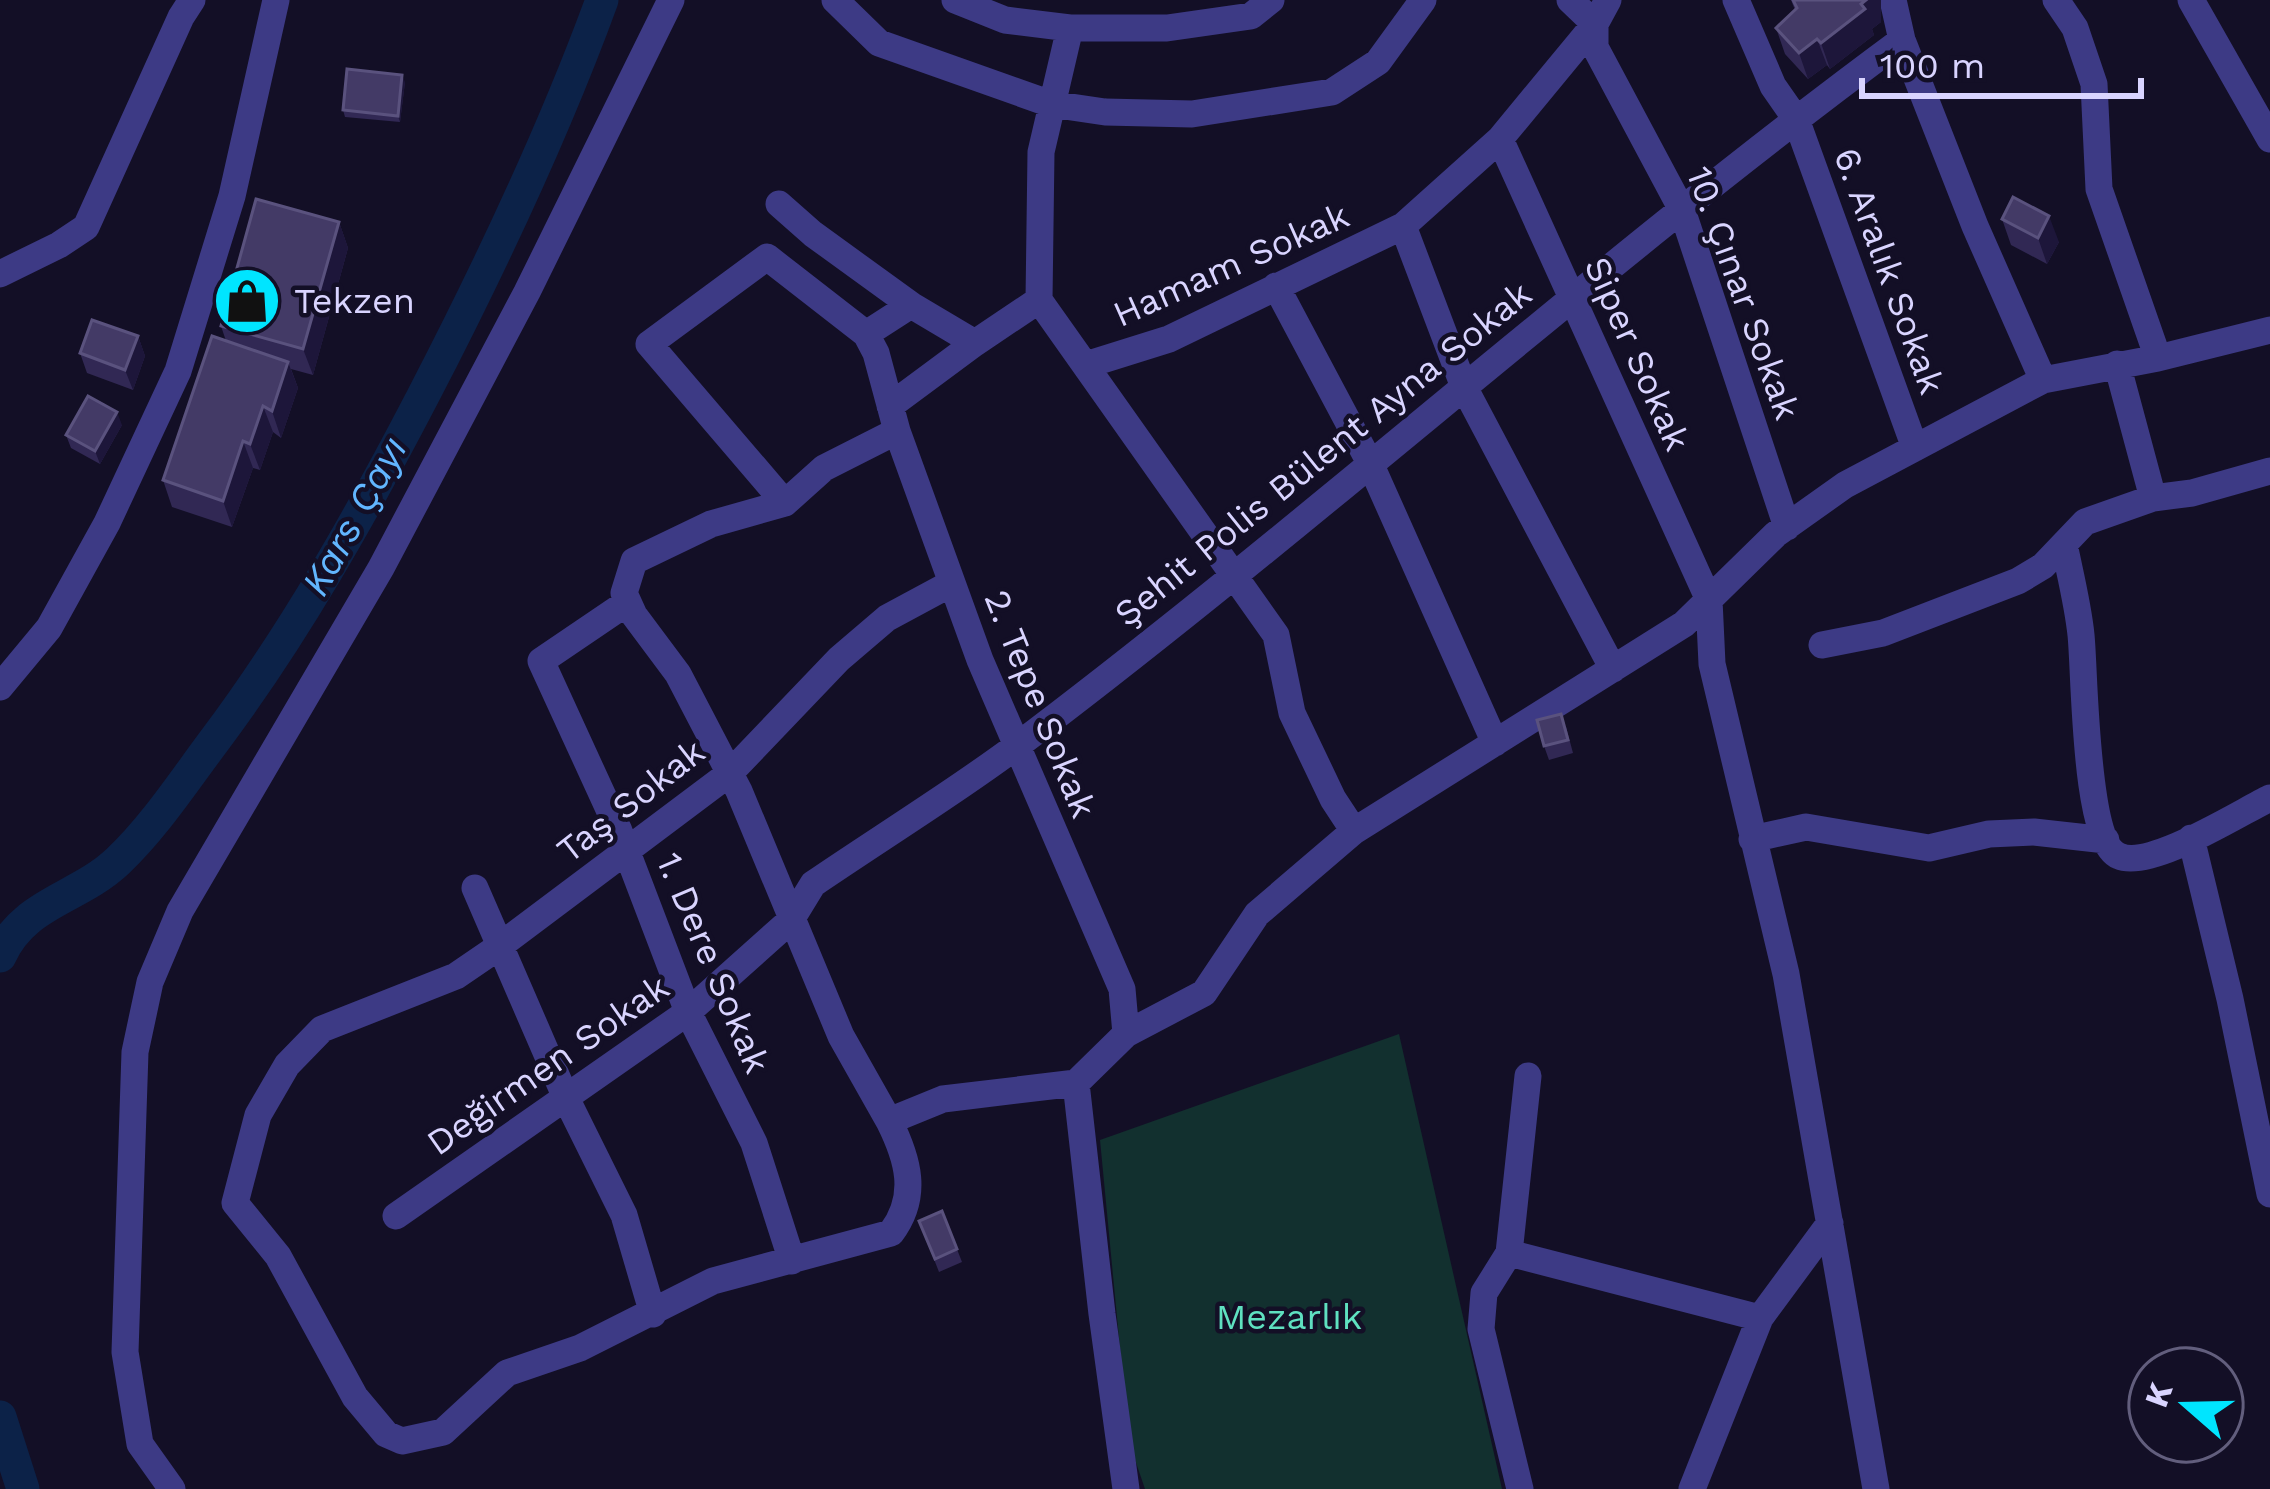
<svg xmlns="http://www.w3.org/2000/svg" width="2270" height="1489" font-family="'Work Sans',sans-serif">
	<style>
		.green { fill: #12302f }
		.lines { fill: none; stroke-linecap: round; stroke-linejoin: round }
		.river { stroke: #0c2248; stroke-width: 33 }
		.minor { stroke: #3d3a85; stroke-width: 27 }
		.wall { fill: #312854 }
		.shaded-wall { fill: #1d163a }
		.building { fill: #433a66; stroke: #5a527e; stroke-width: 3 }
		.labels { text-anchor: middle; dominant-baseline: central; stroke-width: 9; stroke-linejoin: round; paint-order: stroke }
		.street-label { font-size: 36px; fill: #d9d4ff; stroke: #130f26 }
		.poi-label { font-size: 36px; fill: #d9d4ff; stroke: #130f26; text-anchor: start }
		.park-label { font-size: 36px; fill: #5fe0c0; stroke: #130f26 }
		.water-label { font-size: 39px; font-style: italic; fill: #62b6ff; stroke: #130f26 }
	</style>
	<rect width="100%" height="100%" fill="#130f26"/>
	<!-- green -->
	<path class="green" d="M1399,1034L1502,1489H1145L1129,1442L1100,1140Z"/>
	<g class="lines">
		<!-- river -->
		<path class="river" d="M0,956C24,902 78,899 118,861C154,827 184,781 214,741C295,633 360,517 422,398C489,269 552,137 602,0
			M0,1417L23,1489"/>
		<!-- minor -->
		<path class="minor" d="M835,0L879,43L1051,104L1105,112L1192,114L1332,92L1378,62L1423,0
			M955,0L1005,20L1070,28H1167L1251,16L1271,0
			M1570,0L1595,24
			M1736,0L1773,86L1796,119L1915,448
			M1893,0L1902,40L1975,226L2043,380L2158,358L2270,330
			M2056,0L2075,28L2094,84L2099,189L2158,358
			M2191,0L2270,139
			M1595,24V47L1682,210L1787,527
			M1500,139L1709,600L1712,664L1786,974L1876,1489
			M779,204L813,234L911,305
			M1403,226L1464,387L1613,669
			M0,274L59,245L86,227L181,17L192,0
			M1276,286L1370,463L1495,743
			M1039,300L1276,635L1292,713L1333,799L1354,831
			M866,334L911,305L975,343L1039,300L1041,152L1070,28
			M2117,364L2153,498L2192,493L2270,471
			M1086,365L1169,339L1403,226L1500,139L1595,24L1608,0
			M890,406L975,343
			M785,503L649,344L767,257L866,334L876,353L897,431L980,660L1122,989L1126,1034L1076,1083
			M2064,544C2070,574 2078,605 2081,635C2085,673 2084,842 2119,856C2150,870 2239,813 2270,798
			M952,583L887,618L839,659L730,773L497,948L456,976L322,1029L287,1065L258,1115L235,1203L278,1256L355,1397L386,1434L402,1441L443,1432L507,1373L580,1348L713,1281L891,1233C919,1196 908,1159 889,1121L943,1099L1076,1083
			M628,602L541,661L619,831L688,1012L754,1143L792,1261
			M1822,645L1883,633L2018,581L2043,566L2085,522L2153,498
			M0,687L49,628L107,523L178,371L232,196L276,0
			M2191,838L2230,999L2270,1194
			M1752,839L1806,827L1929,848L1989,834L2034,832L2106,840
			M475,888L566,1098L624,1215L653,1314
			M1126,1034L1204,993L1257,914L1354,831L1684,624L1776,534L1845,485L2043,380
			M1528,1076L1509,1253L1760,1318
			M1076,1083L1102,1314L1126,1489
			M889,1121L841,1036L739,791L678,674L634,615L624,593L634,561L711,524L785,503L824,468L897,431
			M396,1216L688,1012L791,920L813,884C888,833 966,785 1038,730C1331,507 1605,259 1902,40
			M1509,1253L1484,1293L1481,1329L1520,1489
			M172,1489L140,1444L125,1352L135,1052L150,982L180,911L381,568L527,292L671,0
			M1692,1489L1760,1318L1830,1223"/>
	</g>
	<!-- wall -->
	<path class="wall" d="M1791,0H1881V22L1872,29L1874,35L1830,69L1827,65L1808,79L1785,54L1776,28L1795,10Z
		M405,82L400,122L345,117L343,110Z
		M2002,219L2059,242L2047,264L2011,245Z
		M339,222L348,248L313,375L291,369L298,388L281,438L273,432L260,470L253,468L232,527L172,507L163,480L226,341L221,326Z
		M138,336L145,356L133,390L87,373L80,353Z
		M122,425L100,464L71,448L66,435Z
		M1566,727L1573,753L1549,760L1544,746Z
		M942,1211L962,1262L939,1272L919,1221Z"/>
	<!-- shaded-wall -->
	<path class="shaded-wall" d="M1866,0H1881V22L1872,29L1874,35L1830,69L1821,43Z
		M1817,39L1827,65L1808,79L1799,53Z
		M402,75L405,82L400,122L398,116Z
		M2049,216L2059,242L2047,264L2038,238Z
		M339,222L348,248L313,375L303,349Z
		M138,336L145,356L133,390L125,370Z
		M288,362L298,388L281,438L272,411Z
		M263,406L273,432L260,470L250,444Z
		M117,412L122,425L100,464L95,451Z
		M243,441L253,468L232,527L223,501Z"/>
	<!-- building -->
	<path class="building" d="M1793,0H1866L1861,4L1865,9L1821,43L1817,39L1799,53L1776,28L1797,8Z
		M347,69L402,75L398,116L343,110Z
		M2013,197L2049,216L2038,238L2002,219Z
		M256,199L339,222L303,349L221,326Z
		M92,320L138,336L125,370L80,353Z
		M212,336L288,362L272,411L263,406L250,444L243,441L223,501L163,480Z
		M88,396L117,412L95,451L66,435Z
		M1561,714L1568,740L1544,746L1537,720Z
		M942,1211L957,1249L935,1259L919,1221Z"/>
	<!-- icons -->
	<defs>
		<g id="shop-disc" transform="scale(3.45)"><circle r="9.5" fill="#00e5ff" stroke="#130f26"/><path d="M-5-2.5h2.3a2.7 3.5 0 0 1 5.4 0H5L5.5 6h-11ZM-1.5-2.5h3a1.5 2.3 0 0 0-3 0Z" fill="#111"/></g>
	</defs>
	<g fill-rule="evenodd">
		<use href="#shop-disc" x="247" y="301"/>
	</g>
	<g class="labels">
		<!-- street labels -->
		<g class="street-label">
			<text transform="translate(1231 265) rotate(-24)">Hamam Sokak</text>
			<text transform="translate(1889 271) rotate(70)">6. Aralık Sokak</text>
			<text transform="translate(1743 293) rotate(70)">10. Çınar Sokak</text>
			<text transform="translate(1637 354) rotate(66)">Siper Sokak</text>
			<text transform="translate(1323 454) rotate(-39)">Şehit Polis Bülent Ayna Sokak</text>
			<text transform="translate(1040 704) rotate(68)">2. Tepe Sokak</text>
			<text transform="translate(631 801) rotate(-38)">Taş Sokak</text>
			<text transform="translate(713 963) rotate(67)">1. Dere Sokak</text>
			<text transform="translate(548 1065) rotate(-35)">Değirmen Sokak</text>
		</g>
		<!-- poi labels -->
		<g class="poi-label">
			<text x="294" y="301">Tekzen</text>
		</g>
		<!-- park labels -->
		<g class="park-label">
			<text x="1289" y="1317">Mezarlık</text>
		</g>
		<!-- water labels -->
		<g class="water-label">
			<text transform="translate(354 516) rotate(-61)">Kars Çayı</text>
		</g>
	</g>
	<!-- north arrow -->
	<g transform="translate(2186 1405) rotate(290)"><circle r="57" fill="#130f26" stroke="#625e7d" stroke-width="3"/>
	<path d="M0-9L21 45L0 30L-21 45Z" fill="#00e5ff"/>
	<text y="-18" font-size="33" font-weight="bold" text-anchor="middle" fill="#d9d4ff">K</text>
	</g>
	<!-- scale -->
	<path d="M1862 78v18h279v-18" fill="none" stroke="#d9d4ff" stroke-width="6"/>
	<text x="1880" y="78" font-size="36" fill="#d9d4ff" stroke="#130f26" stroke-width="9" paint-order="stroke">100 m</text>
</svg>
